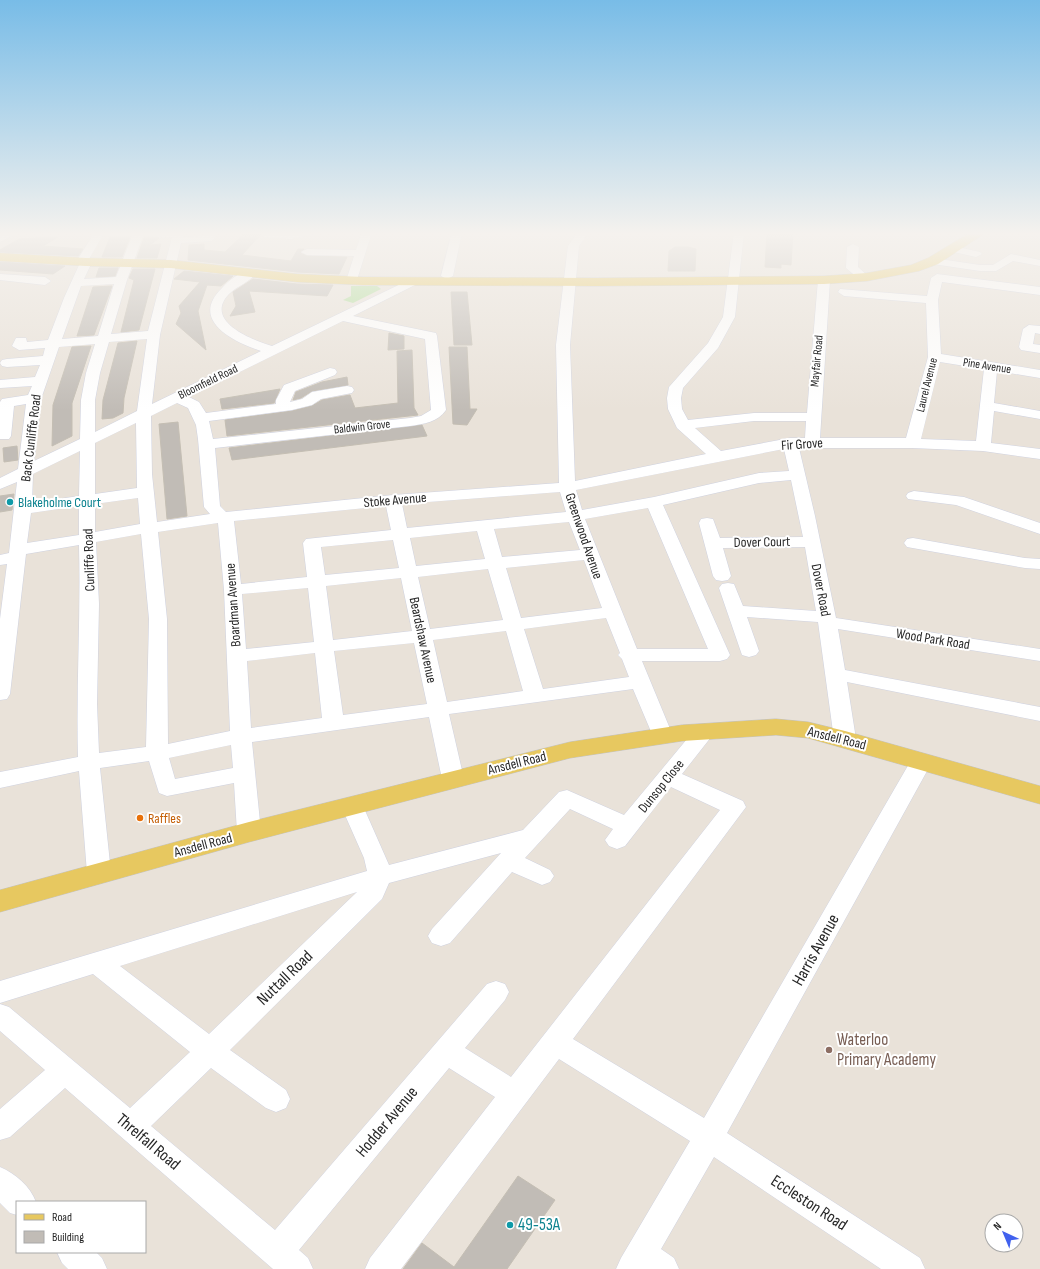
<svg xmlns="http://www.w3.org/2000/svg" width="1040" height="1269" font-family="'Sofia Sans Condensed',sans-serif">
	<style>
		.green { fill: #b0dd98 }
		.building { fill: #c1bcb6; stroke: #c4beb3 }
		.lines { fill: none; stroke-linecap: round; stroke-linejoin: round }
		.minor-casing { stroke: #cfd2e0; stroke-width: 1 }
		.major-casing { stroke: #c3c3c3; stroke-width: 1 }
		.minor { fill: #fff; fill-rule: evenodd }
		.major { fill: #e7c860; fill-rule: evenodd }
		.culture-dot { fill: #0f9aa8; stroke: #fff; stroke-width: 1.5 }
		.food-dot { fill: #e8710a; stroke: #fff; stroke-width: 1.5 }
		.education-dot { fill: #8d6e63; stroke: #fff; stroke-width: 1.5 }
		.labels { text-anchor: middle; dominant-baseline: central; stroke-width: 4; stroke-linejoin: round; paint-order: stroke }
		.far-street-label { font-size: 12px; fill: #272727; stroke: #fff }
		.street-label { font-size: 14px; fill: #272727; stroke: #fff }
		.culture-label { font-size: 14px; fill: #0d838f; stroke: #fff; text-anchor: start }
		.food-label { font-size: 14px; fill: #c56008; stroke: #fff; text-anchor: start }
		.near-street-label { font-size: 17px; fill: #272727; stroke: #fff }
		.near-education-label { font-size: 17px; fill: #785e54; stroke: #fff; text-anchor: start }
		.near-culture-label { font-size: 17px; fill: #0d838f; stroke: #fff; text-anchor: start }
	</style>
	<rect width="100%" height="100%" fill="#e9e2d9"/>
	<!-- green -->
	<path class="green" d="M351,286H377L381,289L353,303L343,300L351,296Z"/>
	<!-- building -->
	<path class="building" d="M246,232H263L242,255L291,261L298,249H304L300,253L307,256L347,257L339,274L297,272L188,260L189,245L204,244V250L225,252Z
		M767,232H793L791,265L781,264V268L765,267Z
		M58,237L43,246L83,249L78,256L0,252V250L19,239Z
		M110,237H130L122,257H102Z
		M144,238H159L150,245L161,244L157,258H137Z
		M675,247H688L696,249L695,271H668L669,251Z
		M0,262L65,266L53,274L0,270Z
		M99,268H118L115,276L96,277Z
		M133,269H155L139,330L121,332L134,280L129,278Z
		M184,271L233,276L221,286L207,285L198,311L206,350L176,324L181,313L179,306L200,282L174,279Z
		M253,279L297,284L333,285L327,296L249,291L255,312L230,316L236,306L233,292Z
		M112,286L94,335L77,336L93,287Z
		M451,292H467L472,345H454Z
		M389,333L404,336V349L388,350Z
		M137,341L124,398L123,413L113,418L102,419L103,400L118,343Z
		M91,346L72,403V436L52,446L53,405L72,347Z
		M449,347H467L470,409H477L467,425L453,424Z
		M412,350L414,408L418,415L227,436L225,420L292,411L312,406L322,400L350,395L355,408L398,403L397,351Z
		M347,377L348,385L312,391L301,398L293,400L296,392L322,382Z
		M280,389L274,403L222,409L220,399Z
		M178,422L187,516L167,519L159,424Z
		M422,425L427,436L232,460L229,448Z
		M17,446L18,460L4,462L3,448Z
		M14,494L12,510L0,512V496Z
		M518,1176L555,1200L507,1269H403L422,1243L454,1267Z"/>
	<g class="lines">
		<!-- minor casing -->
		<g class="minor-casing">
			<path id="minor" d="M5,232H19L0,242V235Z
				M95,232H186L183,237L205,236L208,232H219L212,241L181,243L160,335L152,404L261,351C233,342 189,320 222,288C229,280 240,272 250,270L256,273C250,282 237,286 229,294C203,321 252,340 272,346L411,279H419L421,281L419,283L353,316L436,333L437,336L446,410C438,422 424,424 410,426L215,448L220,506L226,512L393,495L559,483L556,345L568,246L578,232H589L579,246L570,345L575,481L706,454L677,428L668,409L667,398L669,387L708,343L723,317L734,232H744L735,317L718,348L683,388L681,398L682,409L688,420L754,413H807L818,280L824,276L830,280L820,438H906L928,357L926,303L844,296L838,292L840,289L927,296L931,278L937,274L1040,287V295L942,282L938,300L941,354L1040,370V378L997,371L994,403L1040,411V419L994,411L991,443L1040,449V459L983,451L912,448H799L815,516L836,618L1040,649V661L838,629L845,670L1040,707V721L847,682L856,739L852,744L845,746L838,744L834,739L818,622L747,617L759,651L756,655L749,657L742,655L719,588L722,584L728,583L734,584L743,606L816,611L805,547L723,548L731,576L728,580L722,581L716,580L713,576L699,523L701,519L707,518L713,519L720,538L803,537L791,480L759,483L663,505L730,655L727,659L720,661H642L673,736L669,741L662,743L655,741L633,689L449,714L464,779L461,784L453,787L445,784L442,779L429,717L252,742L261,832L257,838L249,840L241,838L237,832L234,783L167,796L159,793L149,761L100,768L111,873L107,879L99,882L91,879L87,873L79,771L0,788V772L78,757C76,686 81,616 79,545L26,554L10,694L7,699L0,700V619L7,564L0,565V555L9,553L17,482L0,489V478L18,469L26,404L14,406L11,436L9,439H0V402L2,399L28,395L32,386L0,388V380L35,377L40,365L7,367L2,366L0,363L2,360L7,359L43,356L45,348L19,350L12,346L16,338H26L27,342L48,340L64,298L79,265L76,262ZM103,235L132,236L116,277L84,279L92,262L89,259ZM143,236L172,237L148,331L111,334L127,280ZM114,284L98,336L62,339L81,286ZM343,321L425,339L431,410L421,416L410,418L213,439L209,421L292,410L312,405L321,399L352,393L354,390L352,387L347,386L312,392L302,399L290,402L295,391L335,375L337,372L335,369L330,368L284,385L276,400V404L206,413L199,402L189,397ZM147,339L137,411L95,432V400L100,373L109,342ZM95,344L86,373L81,400L80,439L34,461L41,399L59,347ZM940,362L984,369L976,441L921,439ZM177,403L188,408L196,425L198,439L204,507L210,514L157,522L152,474L151,416ZM754,421H806L805,438H790L721,451L695,428ZM136,423L137,488L95,494V443ZM784,449L789,471L759,473L654,497L582,510L576,490ZM80,451L79,496L32,503L33,474ZM560,492L566,512L407,528L402,504ZM138,498L140,524L95,532V504ZM79,506V535L27,543L31,513ZM386,506L391,530L306,539L303,543L307,577L241,584L234,521ZM648,508L708,649H637L585,519ZM569,522L580,550L502,557L494,529ZM218,523L224,590L230,731L168,744L167,619L158,532ZM477,531L485,559L416,566L410,538ZM141,534L149,619L146,747L99,753L97,704L99,604L96,542ZM393,540L399,568L325,575L321,547ZM584,560L602,608L521,618L506,568ZM488,569L503,620L430,629L418,577ZM401,578L412,631L333,640L326,586ZM308,588L314,642L246,649L242,594ZM606,618L620,653L618,655L622,659L629,677L543,689L524,629ZM506,631L523,691L447,702L433,640ZM414,643L427,704L343,715L334,651ZM315,653L322,718L251,728L247,661ZM231,745L233,768L175,779L169,758Z
				M266,232H315L314,234L291,239L264,237L263,235Z
				M362,232H372L356,283H348L346,281L354,256L307,255L301,252L307,249L356,250Z
				M452,232H462L453,276L447,279L441,276Z
				M853,244L859,247L858,267L869,277L867,279H859L846,268L847,247Z
				M953,246L980,252L982,254L976,257L949,251L947,249L949,247Z
				M1011,254L1040,260V266L1013,261L996,271H980L933,264L927,261L933,258L980,265H993Z
				M0,274L45,277L51,281L45,285L0,280Z
				M1029,325L1040,326V334L1035,333L1033,344L1040,345V353L1021,350L1019,347L1023,329Z
				M914,491L964,497L1040,523V534L956,505L908,499L906,496L908,493Z
				M913,538L1025,558L1040,559V569L1025,568L907,547L904,543L907,539Z
				M704,725L711,727L715,732L682,774L743,801L746,807L573,1039L704,1118L913,757L921,755L929,757L932,762L727,1133L920,1258L925,1269H881L714,1157L661,1249L674,1258L679,1269H616L621,1258L690,1141L559,1059L401,1269H365L370,1258L495,1097L449,1068L299,1250L308,1258L313,1269H273L65,1088L10,1137L0,1140V1109L45,1070L0,1031V1004L9,1007L130,1108L190,1052L93,974L0,1003V981L367,871L364,858L341,806L344,800L352,798L360,800L363,806L389,865L523,830L559,792L567,790L624,815L697,727ZM671,787L720,810L511,1077L465,1048L505,1000L509,992L505,984L496,981L487,984L275,1230L151,1126L211,1068L266,1108L276,1112L286,1108L290,1099L286,1090L230,1050L382,899L389,883L501,853L432,929L428,936L432,943L441,946L450,943L512,872L542,885L550,882L554,876L550,870L525,858L570,809L613,829L605,840L609,846L617,849L625,846ZM357,892L209,1034L120,966Z
				M0,1167C16,1174 30,1186 36,1202H17V1215L10,1213L0,1203Z
				M57,1252H96L102,1258L107,1269H68L62,1263Z"/>
		</g>
		<!-- major casing -->
		<g class="major-casing">
			<path id="major" d="M971,232H987L938,264L919,271L867,281L824,284L596,286L363,285L297,282L171,268L86,266L0,261V253L86,258L171,260L297,274L363,277L596,278L824,276L867,273L911,265L928,258Z
				M776,719L808,722L845,731L1040,786V804L808,738L776,735L682,741L570,758L249,842L0,912V890L249,822L570,742L682,725Z"/>
		</g>
		<!-- minor -->
		<use href="#minor" class="minor"/>
		<!-- major -->
		<use href="#major" class="major"/>
	</g>
	<!-- sky -->
	<linearGradient id="sky" x2="0" y2="1"><stop stop-color="#78bce7"/><stop offset="0.57" stop-color="#f5f2ee"/><stop offset="1" stop-color="#f5f2ee" stop-opacity="0"/></linearGradient>
	<rect width="1040" height="410" fill="url(#sky)"/>
	<!-- markers -->
	<g class="culture-dot">
		<circle cx="10" cy="502" r="4"/>
		<circle cx="510" cy="1225" r="4"/>
	</g>
	<circle class="food-dot" cx="140" cy="818" r="4"/>
	<circle class="education-dot" cx="829" cy="1050" r="4"/>
	<g class="labels">
		<!-- far-street labels -->
		<g class="far-street-label">
			<text transform="translate(817 361) rotate(-85)">Mayfair Road</text>
			<text transform="translate(987 366) rotate(9)">Pine Avenue</text>
			<text transform="translate(208 382) rotate(-26)">Bloomfield Road</text>
			<text transform="translate(927 385) rotate(-76)">Laurel Avenue</text>
			<text transform="translate(362 427) rotate(-6)">Baldwin Grove</text>
		</g>
		<!-- street labels -->
		<g class="street-label">
			<text transform="translate(31 438) rotate(-83)">Back Cunliffe Road</text>
			<text transform="translate(802 444) rotate(-4)">Fir Grove</text>
			<text transform="translate(395 500) rotate(-5)">Stoke Avenue</text>
			<text transform="translate(584 536) rotate(71)">Greenwood Avenue</text>
			<text transform="translate(762 542) rotate(-1)">Dover Court</text>
			<text transform="translate(89 560) rotate(-92)">Cunliffe Road</text>
			<text transform="translate(821 590) rotate(79)">Dover Road</text>
			<text transform="translate(233 605) rotate(-94)">Boardman Avenue</text>
			<text transform="translate(933 639) rotate(9)">Wood Park Road</text>
			<text transform="translate(423 640) rotate(78)">Beardshaw Avenue</text>
			<text transform="translate(837 738) rotate(14)">Ansdell Road</text>
			<text transform="translate(517 763) rotate(-14)">Ansdell Road</text>
			<text transform="translate(661 786) rotate(-51)">Dunsop Close</text>
			<text transform="translate(203 845) rotate(-15)">Ansdell Road</text>
		</g>
		<!-- culture labels -->
		<g class="culture-label">
			<text x="18" y="502">Blakeholme Court</text>
		</g>
		<!-- food labels -->
		<g class="food-label">
			<text x="148" y="818">Raffles</text>
		</g>
		<!-- near-street labels -->
		<g class="near-street-label">
			<text transform="translate(816 950) rotate(-61)">Harris Avenue</text>
			<text transform="translate(285 978) rotate(-44)">Nuttall Road</text>
			<text transform="translate(387 1122) rotate(-50)">Hodder Avenue</text>
			<text transform="translate(148 1142) rotate(40)">Threlfall Road</text>
			<text transform="translate(809 1203) rotate(33)">Eccleston Road</text>
		</g>
		<!-- near-education labels -->
		<g class="near-education-label">
			<text x="837" y="1040">Waterloo<tspan x="837" dy="20">Primary Academy</tspan></text>
		</g>
		<!-- near-culture labels -->
		<g class="near-culture-label">
			<text x="518" y="1225">49-53A</text>
		</g>
	</g>
	<!-- legend -->
	<rect x="16" y="1201" width="130" height="52" fill="#ffffff" stroke="#a9a9a9"/>
	<rect x="24" y="1214" width="20" height="6" fill="#e7c860" stroke="#a9a9a9"/>
	<text x="52" y="1221" font-size="12" fill="#272727">Road</text>
	<rect x="24" y="1231" width="20" height="12" fill="#c1bcb6" stroke="#a9a9a9"/>
	<text x="52" y="1241" font-size="12" fill="#272727">Building</text>
	<!-- north arrow -->
	<g transform="translate(1004 1233) rotate(316)"><circle r="19" fill="#ffffff" stroke="#a9a9a9"/>
	<path d="M0-3L7 15L0 10L-7 15Z" fill="#4161ee"/>
	<text y="-6" font-size="11" font-weight="bold" text-anchor="middle" fill="#272727">N</text>
	</g>
</svg>
